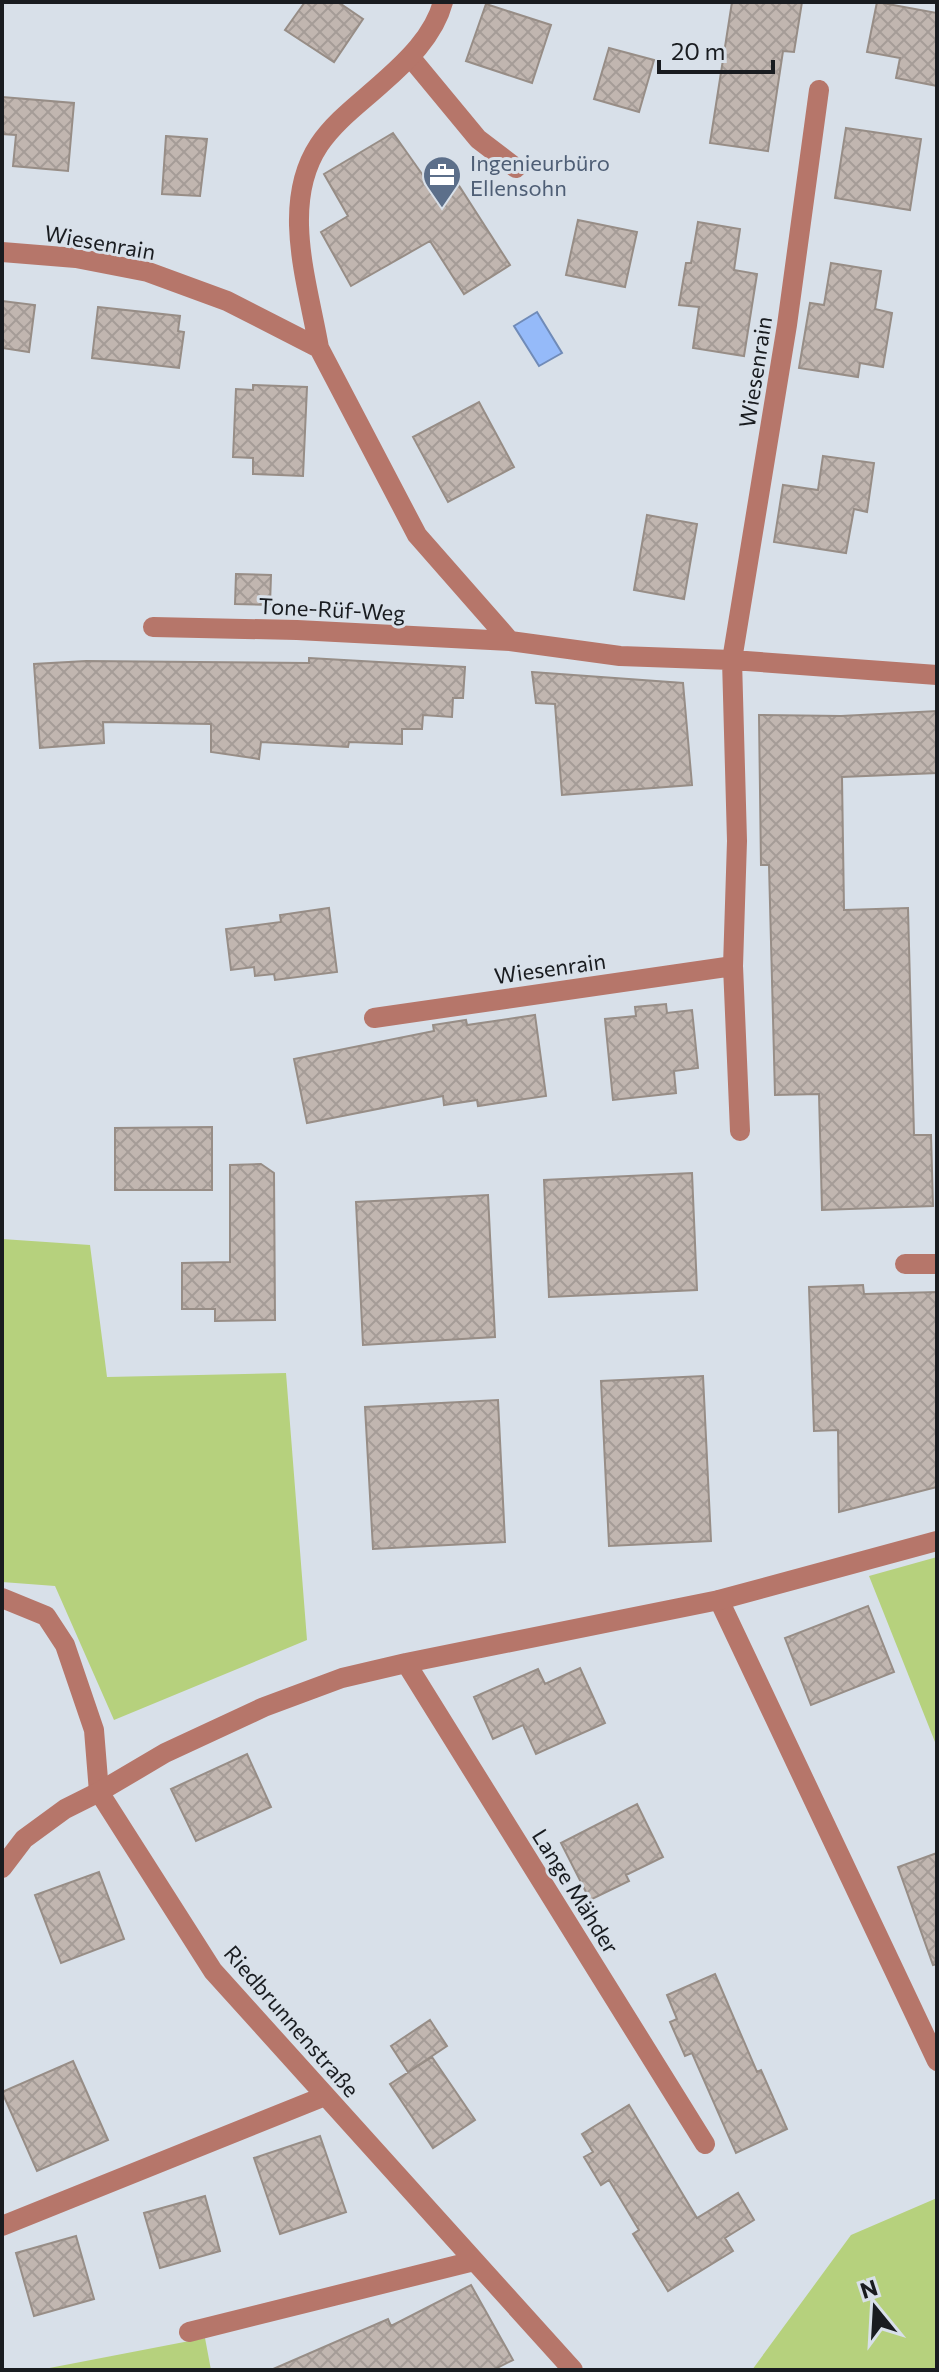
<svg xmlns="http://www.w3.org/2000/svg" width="939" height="2372" font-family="Commissioner,sans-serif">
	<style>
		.grass { fill: #b6d17d }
		.water { fill: #95baf9; stroke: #708bb8; stroke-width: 2 }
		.building { fill: url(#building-cross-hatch); stroke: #978d86; stroke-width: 2 }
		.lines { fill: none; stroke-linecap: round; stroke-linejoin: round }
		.lane { stroke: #b6766a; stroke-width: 20 }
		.street { stroke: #b6766a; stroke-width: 20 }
		.labels { text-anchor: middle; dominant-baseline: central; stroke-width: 6; stroke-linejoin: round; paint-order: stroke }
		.service-label { font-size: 22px; fill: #4e5e75; stroke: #d8e0e9; text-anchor: start }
		.street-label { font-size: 22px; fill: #191c20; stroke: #d8e0e9 }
	</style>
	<defs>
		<pattern id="building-cross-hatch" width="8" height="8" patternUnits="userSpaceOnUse" patternTransform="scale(2)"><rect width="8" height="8" fill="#c1b6b0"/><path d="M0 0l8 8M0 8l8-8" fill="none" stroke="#a59c97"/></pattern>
	</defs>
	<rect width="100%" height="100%" fill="#d8e0e9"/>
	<!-- grass -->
	<path class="grass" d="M2,1239L90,1245L107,1377L286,1373L307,1640L114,1720L55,1586L2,1582Z
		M937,1557V1747L869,1576Z
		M937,2198V2370H752L851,2235Z
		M205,2338L211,2370H39Z"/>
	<!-- water -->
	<path class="water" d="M537,312L562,353L539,366L514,326Z"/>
	<!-- building -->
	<path class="building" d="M305,2H338L363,19L334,62L285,30Z
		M732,2H802L794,52L783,51L768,151L710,143Z
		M877,2L937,13V86L896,78L900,58L867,52Z
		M486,4L551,25L532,83L466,61Z
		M609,48L654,60L639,112L594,99Z
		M2,97L74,103L68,171L13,166L16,135L2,134Z
		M846,128L921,139L910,210L835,198Z
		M393,133L434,191L454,178L510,265L464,294L430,241L351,286L321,232L348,216L324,174Z
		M166,136L207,139L200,196L162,194Z
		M578,220L637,232L625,287L566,275Z
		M698,222L740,229L734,270L757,274L744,356L693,348L699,307L679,305L686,263H691Z
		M831,263L881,271L875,309L892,313L883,367L860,363L858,377L799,368L810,303L824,305Z
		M2,301L35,305L29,352L2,348Z
		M98,307L180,316L178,331L184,332L179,368L92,358Z
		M253,385L307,387L303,476L253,474V458L233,457L236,389L253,390Z
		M479,402L514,467L448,502L413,437Z
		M823,456L874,463L867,512L854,509L846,553L774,542L783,485L818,490Z
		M647,515L697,524L684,599L634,590Z
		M236,574L271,575L270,605L235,604Z
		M309,658L465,667L463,698H453L452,717L423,715L422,729H402V744L349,742L348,747L261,742L259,759L211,752V724L103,722L104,743L40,748L34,664L86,661L309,663Z
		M532,672L683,683L692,785L562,795L555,704L536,703Z
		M937,711V773L842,777L844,910L908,908L914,1135H931L933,1206L822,1210L819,1094L775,1095L769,865H761L759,715L841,716Z
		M329,908L337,972L275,980L274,974L255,976L254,967L231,970L226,929L281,922L280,915Z
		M666,1004L667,1013L692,1010L698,1068L674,1071L676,1093L613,1100L605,1019L636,1016L635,1007Z
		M535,1015L546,1096L478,1106L477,1100L444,1105L443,1096L307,1123L294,1059L434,1031L433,1025L466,1020L467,1025Z
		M212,1127V1190H115V1128Z
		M261,1164L274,1173L275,1320L215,1321V1309H182V1263L230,1262V1165Z
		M692,1173L697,1290L549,1297L544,1180Z
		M488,1195L495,1337L363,1345L356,1202Z
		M863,1285L864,1294L937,1292V1487L839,1512L838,1430L814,1431L809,1287Z
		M703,1376L711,1541L609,1546L601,1381Z
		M498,1400L505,1542L373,1549L365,1407Z
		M868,1606L894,1672L811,1705L785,1638Z
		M580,1668L605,1723L536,1754L523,1725L493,1739L474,1697L538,1669L545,1684Z
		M247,1754L271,1807L196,1841L171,1789Z
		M637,1804L663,1857L626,1875L629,1881L590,1900L561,1843Z
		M937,1853V1964L933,1965L898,1867Z
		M99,1872L124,1939L61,1963L35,1895Z
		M715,1974L757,2072L761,2070L787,2129L736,2153L692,2053L685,2056L670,2022L677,2019L667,1995Z
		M430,2020L447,2046L408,2072L391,2046Z
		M432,2057L475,2120L433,2148L390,2084Z
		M73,2061L108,2140L37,2171L2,2092Z
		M629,2105L697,2218L738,2193L754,2220L725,2238L733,2251L668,2291L633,2234L639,2230L609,2180L601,2185L584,2157L593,2152L582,2134Z
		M320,2136L346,2212L280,2234L254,2158Z
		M205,2196L220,2251L160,2268L144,2213Z
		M76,2236L94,2299L34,2316L16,2253Z
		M471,2285L513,2360L493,2370H271L388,2319L391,2326Z"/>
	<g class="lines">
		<!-- lane -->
		<path class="lane" d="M411,58L478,139L516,168
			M2,1598L46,1616L65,1645L94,1730L99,1792
			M719,1600L937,2061"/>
		<!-- street -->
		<path class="street" d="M2,252L76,258L148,272L227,301L319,348L417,535L510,641L620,656L732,660L937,675
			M319,348C308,284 280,204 319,145C335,121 360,103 381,84C406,62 434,36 443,2
			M153,627L297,630L510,641
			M374,1018L733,966
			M740,1131L733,966L737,841L732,660L787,325L819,90
			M905,1264H937
			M406,1663L705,2144
			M99,1792L213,1971L573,2370
			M2,1868L24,1839L65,1809L99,1792L165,1753L264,1707L342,1678L406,1663L719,1600L937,1541
			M2,2226L325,2096
			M189,2332L474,2261"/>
	</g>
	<!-- icons -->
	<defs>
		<g id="office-pin" transform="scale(2)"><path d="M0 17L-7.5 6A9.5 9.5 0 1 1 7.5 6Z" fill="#5c6f8a" stroke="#d8e0e9"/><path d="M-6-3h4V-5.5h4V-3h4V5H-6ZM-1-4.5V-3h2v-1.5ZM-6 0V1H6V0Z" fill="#fff"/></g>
	</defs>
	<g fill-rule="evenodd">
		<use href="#office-pin" x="442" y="175"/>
	</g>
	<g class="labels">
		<!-- service labels -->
		<g class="service-label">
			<text x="470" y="162">Ingenieurbüro<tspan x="470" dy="25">Ellensohn</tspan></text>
		</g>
		<!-- street labels -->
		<g class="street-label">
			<text transform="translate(100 242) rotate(10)">Wiesenrain</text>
			<text transform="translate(755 372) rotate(-81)">Wiesenrain</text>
			<text transform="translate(332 609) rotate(3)">Tone-Rüf-Weg</text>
			<text transform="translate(550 968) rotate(-8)">Wiesenrain</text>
			<text transform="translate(576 1891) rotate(58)">Lange Mähder</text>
			<text transform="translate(292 2021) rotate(49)">Riedbrunnenstraße</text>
		</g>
	</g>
	<!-- border -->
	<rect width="939" height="2372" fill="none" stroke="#191c20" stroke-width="8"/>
	<!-- north arrow -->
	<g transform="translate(875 2308) rotate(342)" stroke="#d8e0e9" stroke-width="6" paint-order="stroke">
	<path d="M0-6L14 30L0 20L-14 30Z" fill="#191c20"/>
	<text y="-12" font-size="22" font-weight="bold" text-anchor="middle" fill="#191c20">N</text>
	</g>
	<!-- scale -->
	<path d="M659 60v12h114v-12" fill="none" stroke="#191c20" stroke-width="4"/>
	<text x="671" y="60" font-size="24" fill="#191c20" stroke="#d8e0e9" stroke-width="6" paint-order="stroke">20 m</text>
</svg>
